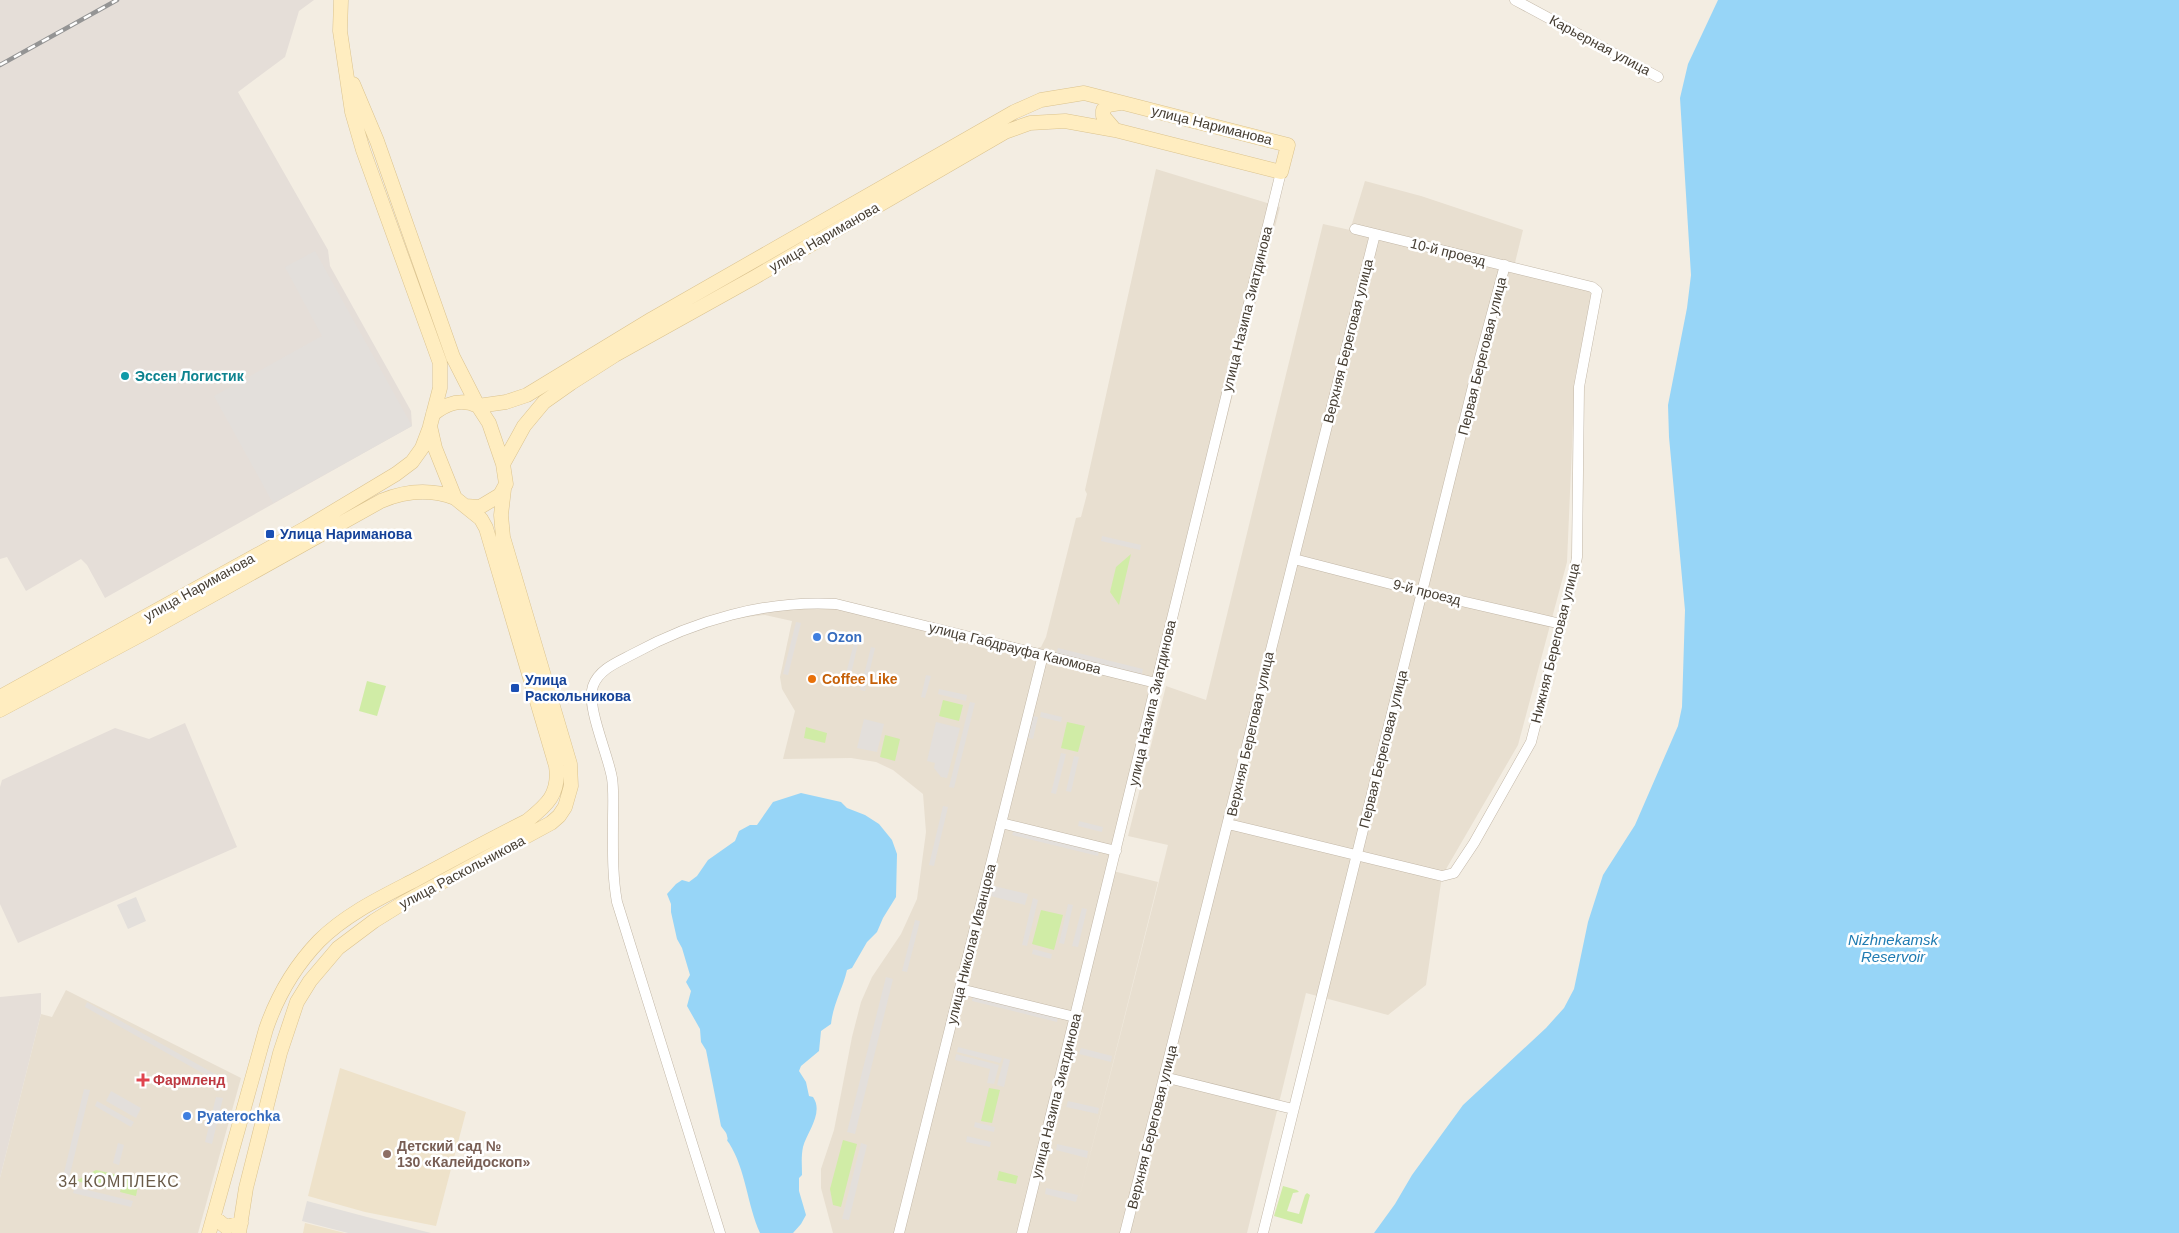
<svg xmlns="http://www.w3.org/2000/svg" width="2179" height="1233" font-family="Arial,sans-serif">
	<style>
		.residential { fill: #e8dfd0 }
		.industrial { fill: #e5ded8 }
		.education { fill: #eee2ca }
		.green { fill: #d0eca6 }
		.parking { fill: #e3dfdb }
		.water { fill: #97d5f7 }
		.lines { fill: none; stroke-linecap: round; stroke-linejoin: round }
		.street-casing { stroke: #c2b7a7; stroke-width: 11 }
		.secondary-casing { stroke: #dbc38e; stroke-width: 15 }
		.street { stroke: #fff; stroke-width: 10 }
		.secondary { stroke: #ffedc0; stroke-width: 14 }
		.rail-casing { stroke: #949494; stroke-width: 4.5 }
		.rail { stroke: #fff; stroke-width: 2.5; stroke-dasharray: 8; stroke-linecap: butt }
		.culture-dot { fill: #0f9aa8; stroke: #fff; stroke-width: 2 }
		.transit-dot { fill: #1a4fb4; stroke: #fff; stroke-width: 2 }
		.shop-dot { fill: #3f7fe0; stroke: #fff; stroke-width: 2 }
		.food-dot { fill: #e8710a; stroke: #fff; stroke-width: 2 }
		.health-dot { fill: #e0444e; stroke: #fff; stroke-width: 2 }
		.education-dot { fill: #8d6e63; stroke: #fff; stroke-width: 2 }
		.labels { text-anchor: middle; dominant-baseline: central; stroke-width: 5; stroke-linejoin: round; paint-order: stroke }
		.street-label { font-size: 14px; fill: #453d32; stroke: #fff }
		.culture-label { font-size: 14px; font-weight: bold; fill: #0d838f; stroke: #fff; text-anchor: start }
		.transit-label { font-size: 14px; font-weight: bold; fill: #164399; stroke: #fff; text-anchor: start }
		.shop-label { font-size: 14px; font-weight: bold; fill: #366cbe; stroke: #fff; text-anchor: start }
		.food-label { font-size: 14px; font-weight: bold; fill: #c56008; stroke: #fff; text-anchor: start }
		.health-label { font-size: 14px; font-weight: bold; fill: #be3a42; stroke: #fff; text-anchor: start }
		.education-label { font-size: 14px; font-weight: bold; fill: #785e54; stroke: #fff; text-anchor: start }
		.water-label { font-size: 15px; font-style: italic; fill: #207cb2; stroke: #fff }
		.quarter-label { font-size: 16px; letter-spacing: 1px; fill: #695a48; stroke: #fff }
	</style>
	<rect width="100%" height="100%" fill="#f3ede2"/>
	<!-- residential -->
	<path class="residential" d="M1156,169L1280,207L1113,871L1158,882L1078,1203L1168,845L1128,836L1166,686L1206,700L1323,224L1350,230L1365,181L1421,196L1523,230L1513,271L1593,290L1575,377L1567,562L1518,745L1442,876L1426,985L1388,1015L1306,993L1247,1233H833L821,1188V1169L834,1130L852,1037L861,1002L872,977L901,934L917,899L926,832L923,794L893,770L876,762L851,758L783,759L795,711L782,689L780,677L792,621L765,615L730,619L702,627L664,642L617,666L605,675L599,683L595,702L616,777L618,856H609L608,777L586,705L590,685L597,672L605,666L678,628L725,612L817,599L847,602L1037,648L1041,647L1046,637L1076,518L1081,517L1087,494L1085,490Z
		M66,990L241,1078L198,1233H0V1178L41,1014L52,1017Z"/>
	<!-- industrial -->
	<path class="industrial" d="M0,0H314L299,11L285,57L238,92L328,250L330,266L411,411L412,426L105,598L87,565L81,559L26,591L7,557L0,559Z
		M185,723L237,847L18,943L0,904V787L2,780L115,728L149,739Z
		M41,993V1014L0,1178V997Z"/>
	<!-- education -->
	<path class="education" d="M340,1068L466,1112L436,1226L365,1212L308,1196Z
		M305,1223L345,1233H303Z"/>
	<!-- green -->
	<path class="green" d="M1131,554L1119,605L1110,592L1116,567Z
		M367,681L386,686L377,716L359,711Z
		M943,700L963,705L959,721L939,716Z
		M1067,722L1085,726L1078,752L1061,748Z
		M806,727L827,733L825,743L804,738Z
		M885,735L900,739L895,761L880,757Z
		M1041,910L1063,915L1054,950L1032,944Z
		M989,1088L1000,1090L992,1123L981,1121Z
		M843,1140L857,1144L841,1207L833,1205L830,1189Z
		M96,1170L118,1175L114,1190L76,1181Z
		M999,1171L1018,1176L1016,1184L997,1180Z
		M124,1177L139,1180L136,1196L120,1192Z
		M1283,1186L1297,1190L1299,1192L1293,1193L1287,1211L1299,1214L1305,1195L1307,1193L1310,1195L1302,1224L1274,1216Z"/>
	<!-- parking -->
	<path class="parking" d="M315,251L412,426L273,503L214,396L322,336L285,267Z
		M1102,536L1141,545L1140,550L1101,541Z
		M796,622L801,623L788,675L783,674Z
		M854,643L858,644L848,687L843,685Z
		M871,647L875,648L865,691L860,690Z
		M1058,648L1143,669L1142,674L1056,653Z
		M926,675L931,676L925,698L921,697Z
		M939,689L967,695L966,701L938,694Z
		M970,702L975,703L954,788L949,787Z
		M1041,712L1062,717L1061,722L1040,717Z
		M1033,716L1038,717L1033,739L1028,738Z
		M864,719L884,724L877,752L857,748Z
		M936,722L960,728L947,778L941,777L934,768L935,763L927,761Z
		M1061,753L1066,754L1056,794L1051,793Z
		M1074,756L1079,757L1071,792L1066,791Z
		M943,806L948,807L934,866L929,865Z
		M1079,821L1103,827L1102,832L1078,826Z
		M1014,830L1099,851L1098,856L1012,835Z
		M994,886L1028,894L1025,905L991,896Z
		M136,897L146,921L128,929L117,905Z
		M1033,898L1038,900L1027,946L1022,945Z
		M1068,904L1073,905L1064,944L1059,943Z
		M1082,908L1087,909L1078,947L1072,946Z
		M915,920L920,921L907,972L902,971Z
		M1033,949L1052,954L1051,959L1032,954Z
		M886,977L893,979L855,1134L847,1132Z
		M973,996L1058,1017L1057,1022L972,1001Z
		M87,1002L215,1074L213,1079L85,1007Z
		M958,1047L1002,1058L1000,1063L957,1052Z
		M1081,1048L1112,1056L1111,1062L1079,1054Z
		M956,1054L999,1065L994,1084L987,1083L990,1069L955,1060Z
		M1004,1058L1010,1060L1004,1087L997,1085Z
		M84,1089L90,1090L68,1183L62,1181Z
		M111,1091L141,1108L136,1118L106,1101Z
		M216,1097L223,1098L212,1144L205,1142Z
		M97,1101L134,1122L131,1127L95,1106Z
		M1068,1101L1099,1108L1098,1114L1066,1107Z
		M975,1122L995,1127L994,1132L974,1127Z
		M967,1136L991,1142L990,1147L966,1142Z
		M118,1143L124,1145L119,1165L113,1163Z
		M861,1143L867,1145L849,1220L842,1219Z
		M1057,1144L1088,1151L1087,1158L1056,1150Z
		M75,1187L133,1201L131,1207L73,1193Z
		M1046,1188L1078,1195L1076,1202L1045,1194Z
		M307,1201L367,1217L431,1233H348L302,1221Z"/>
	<!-- water -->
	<path class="water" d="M1718,0H2179V1233H1374L1395,1204L1412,1175L1463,1105L1546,1028L1564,1008L1574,989L1588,922L1603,875L1635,825L1678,726L1682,707L1685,610L1669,437L1668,405L1687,308L1691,275L1680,98L1688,64Z
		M801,793L841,802L847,808L865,815L879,824L892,840L897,854L896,897L883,918L877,932L867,942L852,968L847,970C843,988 833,1004 831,1024L821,1031L819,1051L801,1066L799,1071L806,1082L809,1096L813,1097C824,1113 807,1132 803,1147C801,1156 802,1166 802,1175L799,1178V1191L806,1215L801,1224L793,1233H760C747,1204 746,1170 729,1143C725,1138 729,1142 727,1136C727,1133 723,1129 721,1126L706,1050L701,1042L700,1029L687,1006L691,991L686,982L690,975L682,948L677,939L671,912V904L667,894L676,884L682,880L689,882L697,876L708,860L735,841L739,831L750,825H757L773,802Z"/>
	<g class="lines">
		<!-- street casing -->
		<g class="street-casing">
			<path id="street" d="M1515,0L1658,77
				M1294,559L1422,592L1561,624
				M1001,823L1116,851
				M1228,824L1442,876L1454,873L1474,843L1531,742L1574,574L1577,557L1579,387L1597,291L1592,287L1355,229
				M960,989L1075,1017
				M1164,1077L1293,1109
				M720,1233L617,902C612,875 613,847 613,819C613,806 614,791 612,778C608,754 586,707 593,686C599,669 618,662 633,654C695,620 766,600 836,604L1156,683
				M899,1233L1043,655
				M1022,1233L1281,172
				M1125,1233L1375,234
				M1263,1233L1480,358L1505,265"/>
		</g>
		<!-- secondary casing -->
		<g class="secondary-casing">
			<path id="secondary" d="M353,84L377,141L453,357L478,406L489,423L503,464L506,484L500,495L480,507L465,506
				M1115,130L1103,116V110L1108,105L1120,103
				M478,406L506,402L527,395L652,319L1014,112L1041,100L1084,93L1288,145L1281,172L1115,130L1065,121L1030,123L1005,132L755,277L615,355L571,383L544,402L524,426L503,464
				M433,414C447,403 461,398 478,406
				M0,697L306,528L396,474L412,462L422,448L430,427
				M0,710L146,632L381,501C405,491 431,489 455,498
				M215,1218L226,1227L241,1223
				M209,1233L266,1029C277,997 295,966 319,941C346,914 382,897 415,880C452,860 489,840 527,821C547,805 560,794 556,766L486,528L481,519L455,498L435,448L430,426L440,388V363L363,150L352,112L340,31L341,0
				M239,1233L246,1188L280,1053L297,1002L310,981L338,948L374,921L403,903L551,823L559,816L565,807L571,786L570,764L503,537L501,515L504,489"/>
		</g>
		<!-- street -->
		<use href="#street" class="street"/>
		<!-- secondary -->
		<use href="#secondary" class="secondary"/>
		<!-- rail casing -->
		<g class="rail-casing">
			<path id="rail" d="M0,65L117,0"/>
		</g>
		<!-- rail -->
		<use href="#rail" class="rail"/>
	</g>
	<!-- markers -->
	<circle class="culture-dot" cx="125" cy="376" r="5"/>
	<g class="transit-dot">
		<rect x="265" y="529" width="10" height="10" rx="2.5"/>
		<rect x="510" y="683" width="10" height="10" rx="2.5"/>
	</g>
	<g class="shop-dot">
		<circle cx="817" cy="637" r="5"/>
		<circle cx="187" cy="1116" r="5"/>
	</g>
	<circle class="food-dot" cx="812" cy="679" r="5"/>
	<path class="health-dot" d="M140.5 1072.5h5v5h5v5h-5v5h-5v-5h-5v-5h5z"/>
	<circle class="education-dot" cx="387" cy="1154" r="5"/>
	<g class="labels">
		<!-- street labels -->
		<g class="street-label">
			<text transform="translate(1600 45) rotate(28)">Карьерная улица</text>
			<text transform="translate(1212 125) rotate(14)">улица Нариманова</text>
			<text transform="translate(824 237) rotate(-30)">улица Нариманова</text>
			<text transform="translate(1448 252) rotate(14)">10-й проезд</text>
			<text transform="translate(1247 309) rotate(-76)">улица Назипа Зиатдинова</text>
			<text transform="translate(1348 341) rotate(-76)">Верхняя Береговая улица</text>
			<text transform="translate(1482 356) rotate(-76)">Первая Береговая улица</text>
			<text transform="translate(199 587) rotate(-29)">улица Нариманова</text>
			<text transform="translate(1427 592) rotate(14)">9-й проезд</text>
			<text transform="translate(1555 643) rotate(-76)">Нижняя Береговая улица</text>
			<text transform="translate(1015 648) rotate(14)">улица Габдрауфа Каюмова</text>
			<text transform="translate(1152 703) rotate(-77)">улица Назипа Зиатдинова</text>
			<text transform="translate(1250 734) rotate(-77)">Верхняя Береговая улица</text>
			<text transform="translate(1383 749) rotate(-76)">Первая Береговая улица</text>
			<text transform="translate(462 872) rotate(-28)">улица Раскольникова</text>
			<text transform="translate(971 944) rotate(-76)">улица Николая Иванцова</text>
			<text transform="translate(1056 1096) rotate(-76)">улица Назипа Зиатдинова</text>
			<text transform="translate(1152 1127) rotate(-76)">Верхняя Береговая улица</text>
		</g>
		<!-- culture labels -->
		<g class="culture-label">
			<text x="135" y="376">Эссен Логистик</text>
		</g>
		<!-- transit labels -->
		<g class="transit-label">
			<text x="280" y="534">Улица Нариманова</text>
			<text x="525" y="680">Улица<tspan x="525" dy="16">Раскольникова</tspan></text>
		</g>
		<!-- shop labels -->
		<g class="shop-label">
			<text x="827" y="637">Ozon</text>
			<text x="197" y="1116">Pyaterochka</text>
		</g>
		<!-- food labels -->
		<g class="food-label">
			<text x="822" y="679">Coffee Like</text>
		</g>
		<!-- health labels -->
		<g class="health-label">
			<text x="153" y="1080">Фармленд</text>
		</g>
		<!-- education labels -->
		<g class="education-label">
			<text x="397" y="1146">Детский сад №<tspan x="397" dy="16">130 «Калейдоскоп»</tspan></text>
		</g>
		<!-- water labels -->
		<g class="water-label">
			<text x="1893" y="939">Nizhnekamsk<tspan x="1893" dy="17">Reservoir</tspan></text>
		</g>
		<!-- quarter labels -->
		<g class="quarter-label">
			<text x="119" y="1181">34 КОМПЛЕКС</text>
		</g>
	</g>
</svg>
